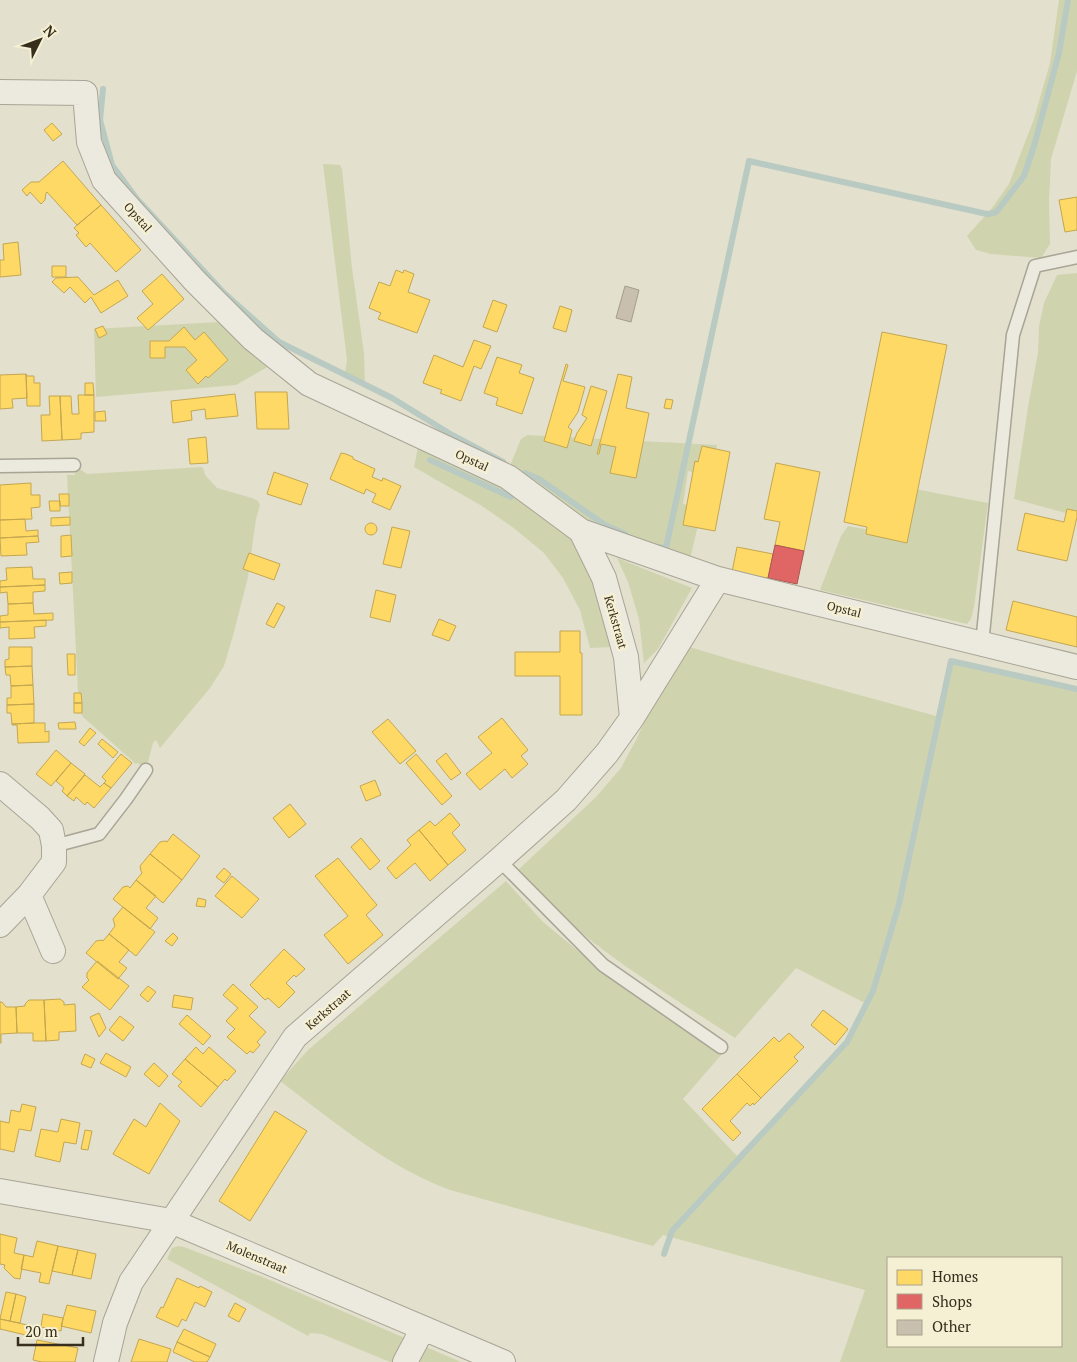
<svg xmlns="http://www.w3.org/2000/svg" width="1077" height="1362" font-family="'PT Serif',serif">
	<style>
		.green { fill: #cfd4af; fill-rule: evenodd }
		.homes { fill: #ffd966; stroke: #c3a650 }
		.shops { fill: #e06666; stroke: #ad5550 }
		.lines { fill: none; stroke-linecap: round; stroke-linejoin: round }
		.stream { stroke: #b8cac1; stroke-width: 6 }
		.building { fill: #c8bfae; stroke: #a49c8c }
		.service-casing { stroke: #a8a496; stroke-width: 15 }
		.minor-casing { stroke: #a8a496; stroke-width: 26 }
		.service { stroke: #ece9de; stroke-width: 12 }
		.minor { stroke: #ece9de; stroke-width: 24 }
		.labels { text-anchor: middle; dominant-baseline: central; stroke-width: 5; stroke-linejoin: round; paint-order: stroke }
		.street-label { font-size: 12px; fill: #372e1e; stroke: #f5f0d3 }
	</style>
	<rect width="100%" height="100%" fill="#e3e0cd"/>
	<!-- green -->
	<path class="green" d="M1059,0H1077V71L1051,159L1049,201L1050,244L1041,258L991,254L976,250L967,236L992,208L1009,184L1034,119L1050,63Z
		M323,164L340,165L342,169L352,268L364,353L365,384L345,372L347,360Z
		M1077,273V516L1014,499L1029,401L1038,353L1039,326L1044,303L1057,275Z
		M236,321L283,358L236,385L96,397L94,329Z
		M527,435L717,445L710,476L688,471L683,504L702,508L690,559L604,531L509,468L521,439Z
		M420,438L531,503L562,528L588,557L614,647L590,648L580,610L563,578L544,553L515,529L482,506L414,467Z
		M74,465L87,474L202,467L204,470L205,475L217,488L252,498L258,501L260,505L256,519L248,577L233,636L224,666L210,688L160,748L156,740L153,743L146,770L138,763L136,764L83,717L79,710L67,475H75Z
		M899,486L988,503L974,607L971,619L967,624L820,590L841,536L848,526L886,533Z
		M617,558L692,588L658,649L644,663L639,619L628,582Z
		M683,645L736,661L936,716L948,663L1077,691V1362H840L865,1290L663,1235L653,1246L450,1190C389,1168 332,1120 280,1081L308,1050L506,881L543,922L604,972L722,1054L683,1099L737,1156L844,1044L865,1003L796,968L735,1038C671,996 604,957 549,904C538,893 529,881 518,870L595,798L621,768L637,738L667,673ZM888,1258H1061V1346H888Z
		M178,1246L184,1247L265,1278L461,1362H390L322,1334L310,1333L308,1336L167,1259L172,1248Z"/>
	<!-- homes -->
	<path class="homes" d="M52,123L62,134L53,141L44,130Z
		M63,161L101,205L77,225L47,192L46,193L45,200L41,204L30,192L27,196L22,190L31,182H39Z
		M1077,197V230L1065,232L1059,200Z
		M101,205L141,250L116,272L90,243L86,247L76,235L79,233L74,228Z
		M18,242L21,275L0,277V260H4L3,244Z
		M52,266H66V277H52Z
		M396,270L403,273L404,270L414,274L408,292L430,300L417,333L378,319L381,313L369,308L379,282L390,286Z
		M162,274L184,299L148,330L137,318L153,304L142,291Z
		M78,277L94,295L118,280L128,296L101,313L91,297L85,303L70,287L64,293L52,282L56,278Z
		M493,300L507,305L497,332L483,327Z
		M560,306L572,310L566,332L553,328Z
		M103,326L107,334L99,338L95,329Z
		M184,327L195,340L204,332L228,360L208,378L206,376L198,384L186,370L197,360L185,347H165V358H150V341H169Z
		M882,332L947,345L907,543L866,534L867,527L844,522Z
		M474,340L491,346L481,369L474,366L461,401L440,393L442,390L423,383L434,355L463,367Z
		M497,357L522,365L519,373L534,378L522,414L496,405L498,398L484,393Z
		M566,364L568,365L563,381L585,387L578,412L568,427L572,430L567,448L544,441Z
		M26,374L27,398L12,399L13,408L0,409V375Z
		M26,374L27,376H34V383H40V406H27Z
		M618,374L632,377L626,408L649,413L636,478L610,473L616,447L601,444L599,454H597Z
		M85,383H93L94,395H85Z
		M591,386L607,391L591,446L574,441L577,433L587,418L582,415Z
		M255,392H287L289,429H257Z
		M235,394L238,416L206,419L205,409L191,411L192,420L173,423L171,401Z
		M78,395H94V432L81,433V439L62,440L60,396H71L72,414H79Z
		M49,396H60L62,440L42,441L41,415H50Z
		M666,399L673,400L671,409L664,408Z
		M105,411L106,421H95V412Z
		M206,437L208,463L190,464L188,439Z
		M702,446L730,452L715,531L683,525L695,461L698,462Z
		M341,453L346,454L353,457V459L375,469L372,477L382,481L383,478L401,486L390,510L372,502L376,494L366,489L364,494L330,479Z
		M776,463L820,472L804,551L775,545L780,522L764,519Z
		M274,472L308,484L301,505L267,494Z
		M31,483V495H40V507L31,508L32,519L0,520V485Z
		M59,494H69V506H60Z
		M49,501H60V511H50Z
		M1067,509L1077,511V517L1067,561L1017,550L1025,513L1064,522Z
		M70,517V525L51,526V518Z
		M25,519L26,531L38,530V536L0,538V520Z
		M365 529a6 6 0 1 1 12 0a6 6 0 1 1-12 0Z
		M392,527L410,531L401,568L383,564Z
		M71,535L72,556L61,557V536Z
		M38,536L39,542L26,543L27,555L1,556L0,538Z
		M737,547L773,554L768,578L732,572Z
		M249,553L280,564L274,580L243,569Z
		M32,567L33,579H45V585L0,587V581L7,580L6,568Z
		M72,572V583L60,584L59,573Z
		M45,585V591L33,592V603L8,604L7,592L0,593V587Z
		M376,590L396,595L390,622L370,617Z
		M1013,601L1077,617V647L1006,630Z
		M33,603L34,614L53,613V620L0,622V616L8,615V604Z
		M277,603L285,607L274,628L266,624Z
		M439,619L456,626L449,641L432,635Z
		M46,620V626L34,627L35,638L9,639V627L0,628V622Z
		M560,631H580V653H582V715H560V676H515V652H560Z
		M9,647H32V666L5,667V660L9,659Z
		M67,654H75V675H68Z
		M32,666L33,685L11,686L10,675H6L5,667Z
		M33,685L34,704L7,705V698H11V686Z
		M74,693H81L82,703H74Z
		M74,703H82V713H74Z
		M34,704V723L12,724L11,713H7V705Z
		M502,718L528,750L521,756L528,764L512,778L505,769L480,790L466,774L492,753L478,737Z
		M388,719L416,751L400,764L372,732Z
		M75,722L76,729H59L58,723Z
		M34,723H45V732L49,731V742L18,743L17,725H12V724Z
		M90,728L96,733L84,746L79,742Z
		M102,739L118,752L113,758L98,744Z
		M56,750L71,763L51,786L36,774Z
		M446,753L461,773L451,780L436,761Z
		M121,754L132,763L111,788L104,783L106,781L102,777Z
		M416,754L452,796L442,805L406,763Z
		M71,763L85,774L67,796L62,791L64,788L56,781Z
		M85,775L100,787L104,783L111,788L94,808L87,802L85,805L76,797L74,801L67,796Z
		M375,780L381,795L366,801L360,786Z
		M290,804L306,824L289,838L273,818Z
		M450,813L460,825L452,833L466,850L448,865L419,830L430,821L435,826Z
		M419,830L448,865L430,881L415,863L396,879L387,868L411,845L407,840Z
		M173,834L200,856L182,880L150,854L160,842L165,841L167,842Z
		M361,838L380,861L370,870L351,847Z
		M150,854L182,880L163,903L136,880L142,873L141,871L140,866Z
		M338,858L377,905L366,915L383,935L348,964L324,935L348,916L315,876Z
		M224,868L231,874L224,883L216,877Z
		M232,876L259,899L242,918L215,896Z
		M136,880L156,896L146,908L158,918L150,929L113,899L123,887L128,886L130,888Z
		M198,898L206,900L205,907L196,906Z
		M123,907L155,932L136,956L109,934L115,926L113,919Z
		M173,933L178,938L172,946L165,941Z
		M109,934L129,950L119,962L127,968L118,979L86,953L96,941L102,940L103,941Z
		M284,949L305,969L296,977L294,975L286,983L295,992L279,1008L268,998L265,1000L250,985Z
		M97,961L129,986L110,1010L82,987L89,980L87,978V973Z
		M233,984L258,1007L249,1016L266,1032L257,1042L260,1045L253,1053L250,1051L247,1054L227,1037L235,1029L226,1021L238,1008L223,995Z
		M148,986L156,992L148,1002L140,995Z
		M174,995L193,998L191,1010L172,1007Z
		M60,999L64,1002V1005L75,1004L76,1031L59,1032V1040L46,1041L44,1000Z
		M29,1000H44L46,1041H33V1033H17L16,1007L25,1006V1004Z
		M0,1002H2L6,1007H16L17,1033L1,1034V1043H0Z
		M823,1010L848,1029L835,1045L811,1025Z
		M99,1013L106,1028L99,1037L90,1017Z
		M187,1015L211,1036L203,1045L179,1024Z
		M120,1016L134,1027L123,1041L109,1030Z
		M789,1033L804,1047L794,1057L798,1061L761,1098L737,1074L774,1037L779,1042Z
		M196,1047L203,1054L209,1047L236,1071L227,1081L225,1079L218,1087L185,1059Z
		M106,1053L131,1067L126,1077L100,1063Z
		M85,1054L95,1059L91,1068L81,1064Z
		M185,1059L218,1087L201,1107L178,1086L182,1082L172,1074Z
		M154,1063L168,1076L159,1087L144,1074Z
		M737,1074L761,1098L754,1105L753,1103L750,1106L747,1103L730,1121L741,1133L733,1141L702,1109Z
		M160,1103L180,1121L149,1174L113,1154L134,1119L146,1127Z
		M22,1104L36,1107L31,1131L19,1129L14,1152L0,1149V1121L9,1123L11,1110L20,1112Z
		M275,1111L307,1131L250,1221L219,1201Z
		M61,1119L80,1123L76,1144L64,1142L60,1162L35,1156L41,1129L58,1132Z
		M85,1130L92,1131L88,1150L81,1149Z
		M0,1234L17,1238L14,1253L24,1255L20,1279L14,1278L4,1268L5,1265L0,1264Z
		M37,1241L58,1246L49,1284L39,1282L41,1273L21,1269L24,1255L33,1257Z
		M58,1246L78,1250L72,1275L52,1271Z
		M78,1250L96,1254L91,1279L72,1275Z
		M177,1278L199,1288L200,1286L212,1292L205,1307L195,1302L186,1321L182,1319L178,1327L156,1317L161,1307L163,1308Z
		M6,1292L16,1294L10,1321L0,1319Z
		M16,1294L26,1297L20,1323L10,1321Z
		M235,1303L246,1309L239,1322L228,1316Z
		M67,1305L96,1311L91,1333L61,1326Z
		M43,1314L63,1318L61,1331L41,1327Z
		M0,1319L32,1326L30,1336L0,1329Z
		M184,1329L216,1344L210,1357L177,1342Z
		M139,1339L171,1349L167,1362H131Z
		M37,1340L78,1348L75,1362H42L33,1360Z
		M177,1342L210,1357L207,1362H195L173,1352Z"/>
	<!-- shops -->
	<path class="shops" d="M775,545L804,551L797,584L768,578Z"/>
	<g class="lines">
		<!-- stream -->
		<path class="stream" d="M103,89L100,120L112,165L137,199L224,293L279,342L392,398L452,435L503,462
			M430,460L511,497L525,473L539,479L605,525L625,534
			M657,547L666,548L749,161L987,214L994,213L998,210L1024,176L1034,146L1059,53L1068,0
			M664,1254L672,1231L847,1042L873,991L899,904L951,661L1077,689"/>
	</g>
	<!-- building -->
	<path class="building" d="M625,286L639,290L631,322L616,318Z"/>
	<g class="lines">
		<!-- service casing -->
		<g class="service-casing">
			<path id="service" d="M0,466L74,465
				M982,644L1013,335L1035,266L1077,257
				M54,846L99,834L126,799L146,770
				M499,860L603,965L721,1047"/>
		</g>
		<!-- minor casing -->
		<g class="minor-casing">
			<path id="minor" d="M0,92L85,93L89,142L104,180L195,281L253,339L309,384L508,477L581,531L718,579L1077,667
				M581,531L604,578L626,657L632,718
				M0,784L40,818L51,830L54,846V862L29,895L0,925
				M29,895L53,951
				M0,1191L171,1221L503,1362
				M106,1362L115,1323L131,1282L295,1037L499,860L566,800L607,753L632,718L718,579
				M405,1362L423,1328"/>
		</g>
		<!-- service -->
		<use href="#service" class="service"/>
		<!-- minor -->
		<use href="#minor" class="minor"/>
	</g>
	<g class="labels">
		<!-- street labels -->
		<g class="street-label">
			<text transform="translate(138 217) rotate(48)">Opstal</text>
			<text transform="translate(472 460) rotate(25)">Opstal</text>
			<text transform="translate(844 609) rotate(14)">Opstal</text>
			<text transform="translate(616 622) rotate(74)">Kerkstraat</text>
			<text transform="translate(328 1009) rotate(-41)">Kerkstraat</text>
			<text transform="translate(257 1257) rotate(23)">Molenstraat</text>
		</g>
	</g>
	<!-- legend -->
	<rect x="887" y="1257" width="175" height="90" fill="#f5f0d3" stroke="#a9a28b"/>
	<rect x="897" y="1270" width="25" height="15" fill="#ffd966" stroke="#a9a28b"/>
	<text x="932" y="1282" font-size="15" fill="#372e1e">Homes</text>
	<rect x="897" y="1294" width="25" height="15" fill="#e06666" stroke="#a9a28b"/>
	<text x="932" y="1307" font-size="15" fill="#372e1e">Shops</text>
	<rect x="897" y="1320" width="25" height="15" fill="#c8bfae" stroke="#a9a28b"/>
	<text x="932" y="1332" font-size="15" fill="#372e1e">Other</text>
	<!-- north arrow -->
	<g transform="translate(40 40) rotate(48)" stroke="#f5f0d3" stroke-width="4" paint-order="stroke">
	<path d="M0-4L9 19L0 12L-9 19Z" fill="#372e1e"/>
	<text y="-8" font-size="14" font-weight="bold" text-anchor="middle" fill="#372e1e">N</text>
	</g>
	<!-- scale -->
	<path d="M18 1337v8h65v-8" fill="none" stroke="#372e1e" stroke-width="2.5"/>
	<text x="25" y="1337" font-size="15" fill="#372e1e" stroke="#f5f0d3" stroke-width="4" paint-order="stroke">20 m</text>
</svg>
